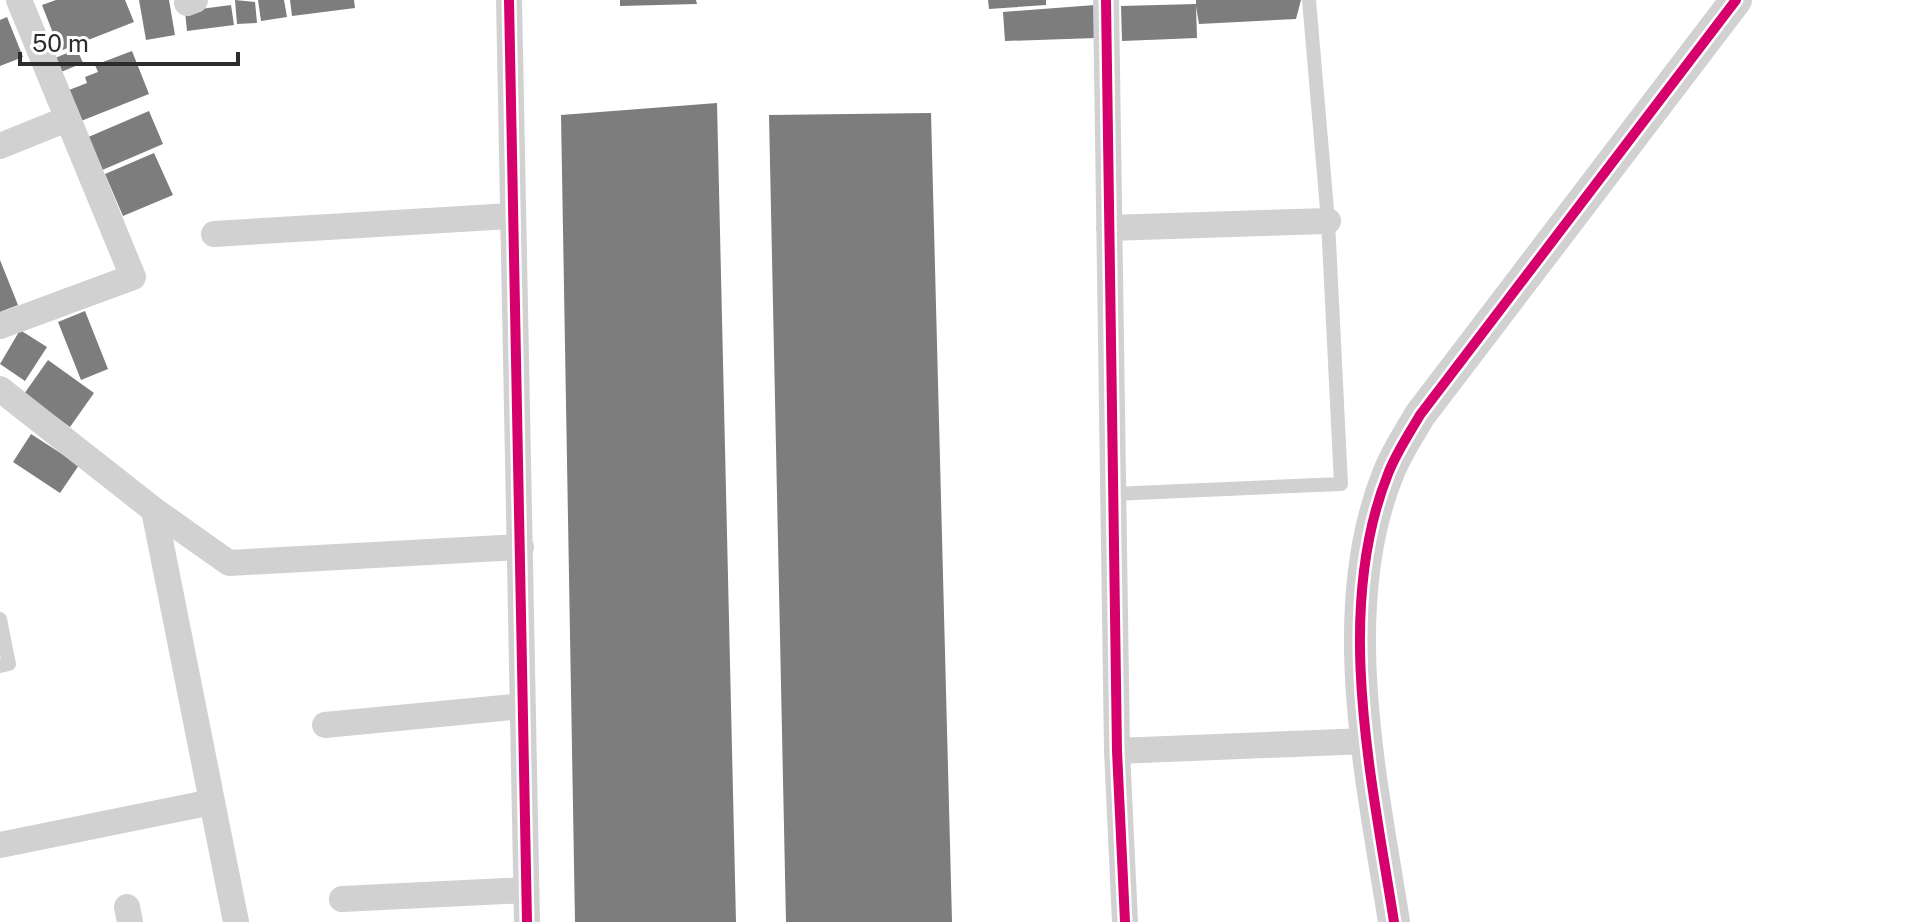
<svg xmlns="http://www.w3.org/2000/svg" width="1917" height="922" font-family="'Public Sans',sans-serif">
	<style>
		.building { fill: #7d7d7d }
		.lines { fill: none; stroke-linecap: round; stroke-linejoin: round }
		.service { stroke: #d1d1d1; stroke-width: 14 }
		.minor { stroke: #d1d1d1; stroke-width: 26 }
		.tertiary { stroke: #d1d1d1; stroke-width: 32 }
		.cycleway-casing { stroke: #fff; stroke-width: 15 }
		.cycleway { stroke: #d6006c; stroke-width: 10 }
	</style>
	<rect width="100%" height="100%" fill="#fff"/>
	<!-- building -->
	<path class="building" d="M56,0H125L134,22L60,51L42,5Z
		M139,0H169L175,35L146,40Z
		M235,0L255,2L257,23L237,24Z
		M258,0H284L287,17L261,21Z
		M290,0H354L355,8L292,16Z
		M620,0H696L697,4L620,6Z
		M988,0H1046V5L989,9Z
		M1196,0H1301L1296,19L1199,24L1196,6L1197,38L1122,41L1121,6L1196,4Z
		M231,5L234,25L187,31L185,11Z
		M1095,5L1096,38L1005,41L1003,12Z
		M7,17L23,57L0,66V20Z
		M77,49L83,63L61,72L55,58Z
		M132,51L149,94L81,121L69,90L87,83L85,77L98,72L95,65Z
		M717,103L736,922H575L561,115Z
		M149,111L163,144L100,171L86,138Z
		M931,113L952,922H786L769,115Z
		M154,153L173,195L123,216L105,174Z
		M0,260L18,305L0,312Z
		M85,311L108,369L81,380L58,322Z
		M20,330L47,347L25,381L0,364Z
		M48,360L94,393L70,427L24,394Z
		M31,434L79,465L60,493L13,462Z"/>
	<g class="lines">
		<!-- service -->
		<path class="service" d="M1113,494L1341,484L1328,221L1309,0
			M0,619L9,664L0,666"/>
		<!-- minor -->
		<path class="minor" d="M509,0L527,922
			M1106,0L1117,751L1125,922
			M187,3L195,0
			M0,146L67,119
			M1109,228L1328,221
			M214,234L511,216
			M0,326L133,277L19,0
			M0,389L154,510L236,922
			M154,510L229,563L521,547
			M325,725L523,706
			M1117,751L1367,741
			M0,845L212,802
			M342,899L526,890
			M127,907L130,922"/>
		<!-- tertiary -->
		<path class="tertiary" d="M1394,922C1372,781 1333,611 1388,474C1396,453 1409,434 1420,415L1736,0"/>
		<!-- cycleway casing -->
		<g class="cycleway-casing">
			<path id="cycleway" d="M509,0L527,922
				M1106,0L1117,751L1125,922
				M1394,922C1372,781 1333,611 1388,474C1396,453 1409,434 1420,415L1736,0"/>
		</g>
		<!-- cycleway -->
		<use href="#cycleway" class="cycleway"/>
	</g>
	<!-- scale -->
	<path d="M20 52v12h218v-12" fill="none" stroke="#2c2c2c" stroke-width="4"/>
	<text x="32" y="52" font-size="24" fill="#2c2c2c" stroke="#ffffff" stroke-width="6" paint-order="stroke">50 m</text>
</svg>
